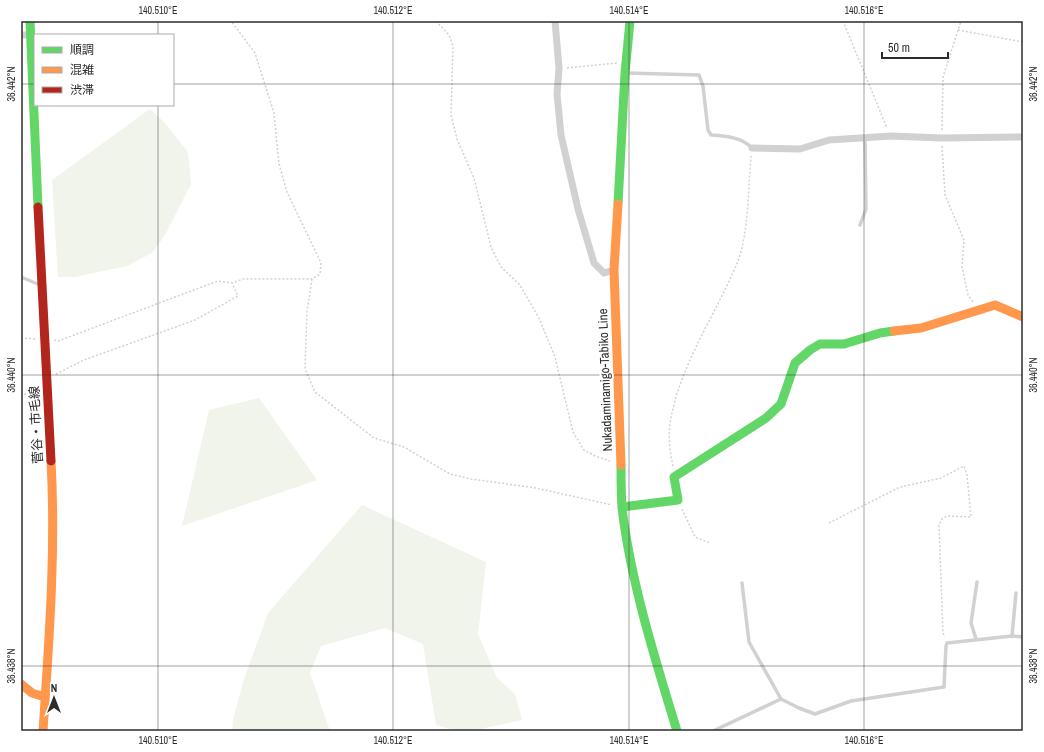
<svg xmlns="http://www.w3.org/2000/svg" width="1044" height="752" font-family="'Archivo Narrow','Noto Sans JP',sans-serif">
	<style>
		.green { fill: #f0f4ea }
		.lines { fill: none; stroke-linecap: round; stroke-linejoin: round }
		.path { stroke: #d1d1d1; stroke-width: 1.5; stroke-dasharray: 2 2; stroke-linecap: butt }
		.lane { stroke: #d1d1d1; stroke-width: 3.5 }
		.street { stroke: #d1d1d1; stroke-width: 7 }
		.fast { stroke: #63d668; stroke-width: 9 }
		.slow { stroke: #ff974d; stroke-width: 9 }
		.jam { stroke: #b3261e; stroke-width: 9 }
		.ticks { fill: none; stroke: #2c2c2c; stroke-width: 1; stroke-opacity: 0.45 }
		.labels { text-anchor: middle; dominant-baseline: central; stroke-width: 4; stroke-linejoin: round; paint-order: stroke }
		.street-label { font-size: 13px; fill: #2c2c2c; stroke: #fff }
		.neatline { fill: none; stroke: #2c2c2c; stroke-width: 1.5 }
		.ticks-label { font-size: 10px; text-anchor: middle; fill: #2c2c2c }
	</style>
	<rect width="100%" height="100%" fill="#fff"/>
	<!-- green -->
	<path class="green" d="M150,109L165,123L188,152L191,184L165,235L152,253L127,266L75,277H58L52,180Z
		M259,398L317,480L182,526L209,410Z
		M362,505L486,562L478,634L497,678L515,694L522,720L471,731H457L436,725L423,644L385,628L321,646L310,673L330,731H232L233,719L244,679L268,613Z"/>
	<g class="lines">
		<!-- path -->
		<path class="path" d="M436,21L449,35L453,46L451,115L457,139L474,178L491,247L501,267L520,285L539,318L555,357L573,432L584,450L595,456L610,461
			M843,21L887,128
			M958,30L1023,42
			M567,68L617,63
			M942,130L943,77L961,21
			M942,146L945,195L964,240L962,267L968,295L973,302
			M312,279L307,312L305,369L315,392L374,438L404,447L450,474L471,479L536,488L612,505
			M21,338L35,339
			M54,340L58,341L218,281L232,283
			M56,374L84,360L195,320L238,296L232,283L243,279H312L320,274L321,263L287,192L279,164L274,113L255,53L231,21
			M21,397L36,387
			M673,466C670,453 668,438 670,424C679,365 716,315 738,261C749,231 748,188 751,156
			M682,509L695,537L710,543
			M829,523L900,487L941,478L964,466L967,475L971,517L947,516L942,519L939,525L943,633L945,637"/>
		<!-- lane -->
		<path class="lane" d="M627,73L699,75L703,86L708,130L711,135C725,136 742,137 752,148
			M860,225L866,209L865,138
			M21,277L40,285
			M742,583L749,642L781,699L799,708L815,714L851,701L944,687L946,646L947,643L1012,636L1023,637
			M1012,636L1016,593
			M976,639L971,623L977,582
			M713,731L781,699"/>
		<!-- street -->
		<path class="street" d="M555,21L559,68L557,94L561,135L578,209L594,263L604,273L614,270
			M21,35H30
			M752,148L800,149L829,140L891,136L941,138L1023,137"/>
		<!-- fast -->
		<path class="fast" d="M30,21L38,207
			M618,204L625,73L630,21
			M621,465C621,479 621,494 622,508C631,583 655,659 677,731
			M622,507L678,500L674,477L766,418L781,404L795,363L810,350L820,344H844L880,333L894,331"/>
		<!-- slow -->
		<path class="slow" d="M618,204L614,270L621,465
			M894,331L921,328L995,305L1023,317
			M21,684L32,693L45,697
			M43,731C49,641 56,551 51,461"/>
		<!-- jam -->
		<path class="jam" d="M38,207L51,461"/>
	</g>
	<!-- ticks -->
	<path class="ticks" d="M158,21V35M393,21V731M629,21V731M864,21V731M21,84H35M173,84H1023M158,105V731M21,375H1023M21,666H1023"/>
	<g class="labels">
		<!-- street labels -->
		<g class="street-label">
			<text transform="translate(605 380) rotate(-92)">Nukadaminamigo-Tabiko Line</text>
			<text transform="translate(36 425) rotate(-93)">菅谷・市毛線</text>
		</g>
	</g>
	<!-- border -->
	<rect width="1044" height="752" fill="none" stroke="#ffffff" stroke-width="44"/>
	<!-- legend -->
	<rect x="34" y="34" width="140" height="72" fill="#ffffff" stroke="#ababab"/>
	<rect x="42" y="47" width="20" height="6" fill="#63d668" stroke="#ababab"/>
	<text x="70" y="54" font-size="12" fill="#2c2c2c">順調</text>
	<rect x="42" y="67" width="20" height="6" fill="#ff974d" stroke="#ababab"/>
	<text x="70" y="74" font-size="12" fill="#2c2c2c">混雑</text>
	<rect x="42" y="87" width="20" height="6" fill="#b3261e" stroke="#ababab"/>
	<text x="70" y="94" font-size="12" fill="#2c2c2c">渋滞</text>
	<!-- north arrow -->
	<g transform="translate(54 698)" stroke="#ffffff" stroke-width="3" paint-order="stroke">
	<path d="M0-3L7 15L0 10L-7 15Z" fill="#2c2c2c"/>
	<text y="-6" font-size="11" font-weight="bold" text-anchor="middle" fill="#2c2c2c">N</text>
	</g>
	<!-- scale -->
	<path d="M882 52v6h66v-6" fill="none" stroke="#2c2c2c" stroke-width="2"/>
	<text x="888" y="52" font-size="12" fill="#2c2c2c" stroke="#ffffff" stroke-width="3" paint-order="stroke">50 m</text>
	<rect x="22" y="22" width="1000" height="708" class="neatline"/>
	<g class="ticks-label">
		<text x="158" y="14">140.510°E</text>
		<text x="393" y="14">140.512°E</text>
		<text x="629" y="14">140.514°E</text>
		<text x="864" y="14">140.516°E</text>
		<text transform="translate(11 84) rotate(-90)" y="4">36.442°N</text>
		<text transform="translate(1033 84) rotate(-90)" y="4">36.442°N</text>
		<text transform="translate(11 375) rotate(-90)" y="4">36.440°N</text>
		<text transform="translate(1033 375) rotate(-90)" y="4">36.440°N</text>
		<text transform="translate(11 666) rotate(-90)" y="4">36.438°N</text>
		<text transform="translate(1033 666) rotate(-90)" y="4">36.438°N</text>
		<text x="158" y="744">140.510°E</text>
		<text x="393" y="744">140.512°E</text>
		<text x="629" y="744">140.514°E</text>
		<text x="864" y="744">140.516°E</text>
	</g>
</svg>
